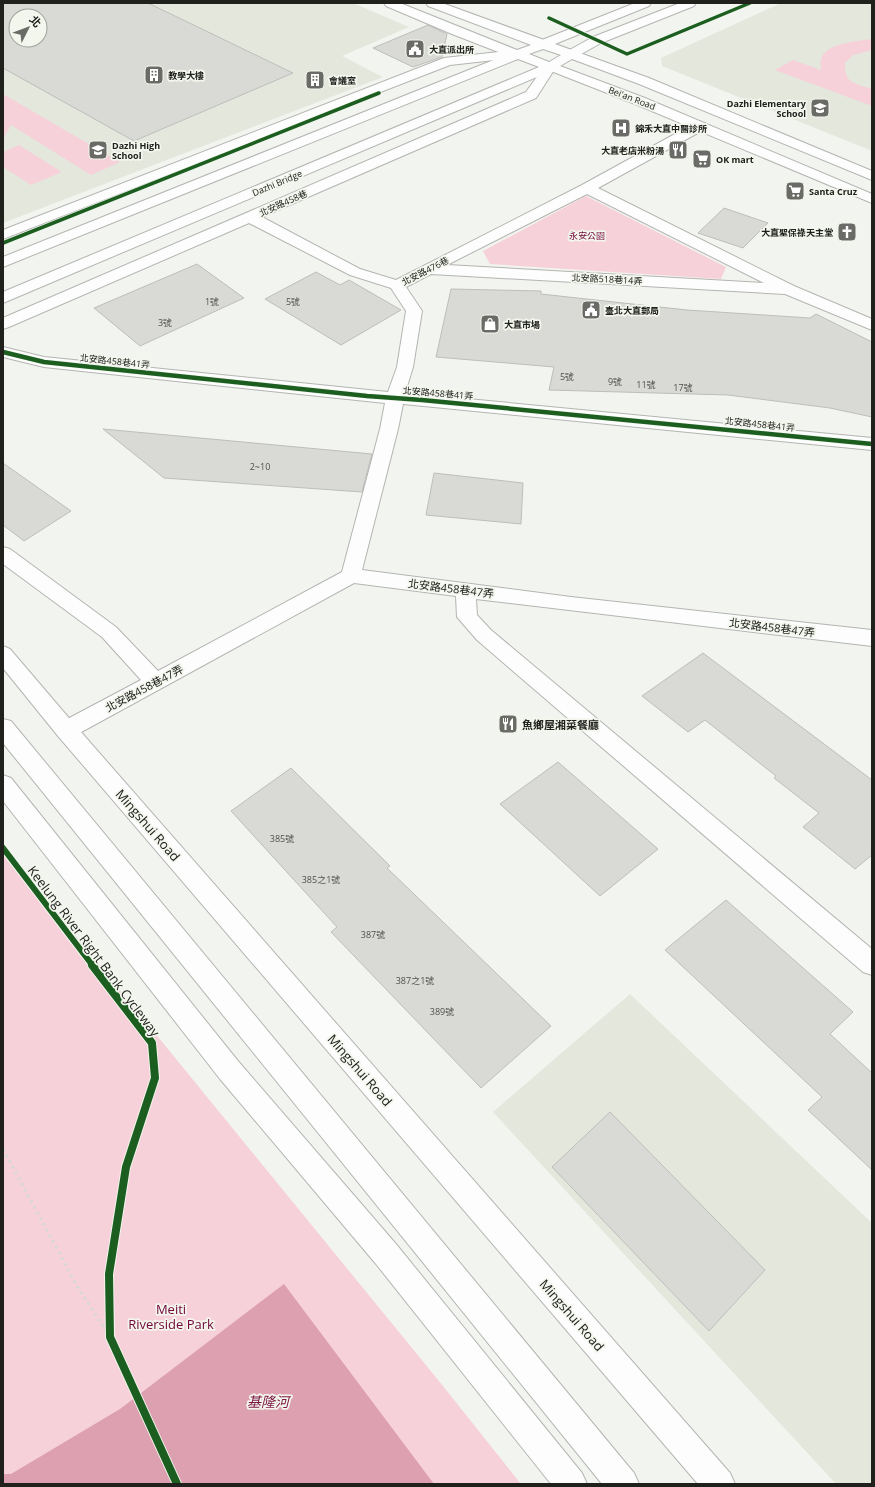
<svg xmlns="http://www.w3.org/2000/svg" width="875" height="1487" font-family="'Open Sans','Noto Sans TC',sans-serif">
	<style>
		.built { fill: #e3e7dc; fill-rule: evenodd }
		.green { fill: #f6d1da }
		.water { fill: #dca0b1 }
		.building { fill: #d9dad6; stroke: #bdbebb; fill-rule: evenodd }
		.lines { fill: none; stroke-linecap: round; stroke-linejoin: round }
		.minor-casing { stroke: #b4b5b2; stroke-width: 2 }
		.major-casing { stroke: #b4b5b2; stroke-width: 2 }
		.path { stroke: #d8d8d6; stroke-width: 3; stroke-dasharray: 2.5 4; stroke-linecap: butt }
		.minor { fill: #fdfdfd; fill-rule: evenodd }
		.major { fill: #fdfdfd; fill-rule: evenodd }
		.cycleway-far3-casing { stroke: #f3f6ed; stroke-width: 5 }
		.cycleway-far2-casing { stroke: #f3f6ed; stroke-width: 6 }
		.cycleway-far1-casing { stroke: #f3f6ed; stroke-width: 8 }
		.cycleway-casing { stroke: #f3f6ed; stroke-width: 10 }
		.cycleway-far3 { stroke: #1b5e20; stroke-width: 3.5 }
		.cycleway-far2 { stroke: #1b5e20; stroke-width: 4.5 }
		.cycleway-far1 { stroke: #1b5e20; stroke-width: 6 }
		.cycleway { stroke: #1b5e20; stroke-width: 8 }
		.labels { text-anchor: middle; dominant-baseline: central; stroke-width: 3.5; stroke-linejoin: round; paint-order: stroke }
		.far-poi-label { font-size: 9px; font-weight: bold; fill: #20211d; stroke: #f3f6ed; text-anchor: start }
		.far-street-label { font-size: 9px; fill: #20211d; stroke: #f3f6ed }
		.far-park-label { font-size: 9px; fill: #700539; stroke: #f3f6ed }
		.number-label { font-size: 9px; fill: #4f504c }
		.street-label { font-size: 11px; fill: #20211d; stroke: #f3f6ed }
		.poi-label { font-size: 11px; font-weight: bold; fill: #20211d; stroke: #f3f6ed; text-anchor: start }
		.near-street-label { font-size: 13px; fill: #20211d; stroke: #f3f6ed }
		.near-park-label { font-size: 13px; fill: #700539; stroke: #f3f6ed }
		.near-water-label { font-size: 14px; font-style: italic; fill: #7c1542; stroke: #f3f6ed }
	</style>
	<rect width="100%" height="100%" fill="#f2f4ef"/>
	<!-- built -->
	<path class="built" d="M3,3H353L409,27L342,56L383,77L3,223ZM16,16H40V40H16Z
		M781,3H872V151L662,66L661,58Z
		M630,994L872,1223V1484H836L493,1112Z"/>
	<!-- green -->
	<path class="green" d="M872,39V50L853,55L845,63C844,84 855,83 872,89V106L775,70L793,60L821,70C821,67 820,63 821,60C824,43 858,41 872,39Z
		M3,94L120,162L91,175L11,125L3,139Z
		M19,145L62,172L31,185L3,167V152Z
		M586,196L726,267L721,279L490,264L483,251Z
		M3,847L443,1386L521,1484H3Z"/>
	<!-- water -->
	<path class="water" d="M284,1284L434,1484H3V1474H11L120,1409Z"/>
	<!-- building -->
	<path class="building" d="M3,3H148L293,73L134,141L3,68ZM16,16H40V40H16Z
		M428,25L447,34L442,57L413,67L373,48Z
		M724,208L768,223L743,248L698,233Z
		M197,264L244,298L140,346L94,308Z
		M316,272L340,285L349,280L401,310L341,345L265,299Z
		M451,289L541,291V294L687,310L810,318L816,314L872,342V417L830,408L728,395L549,390L554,367L436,357Z
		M103,429L372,454L362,492L164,478Z
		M3,463L71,511L24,541L3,525Z
		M434,473L523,483L521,524L426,515Z
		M703,653L872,780V855L855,869L803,827L819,813L774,778L776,776L705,720L688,732L642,696Z
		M558,762L658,849L600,896L500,804Z
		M291,768L390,866L387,868L551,1026L481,1088L331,932L337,927L231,811Z
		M726,900L853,1012L830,1034L872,1073V1170L808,1110L822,1097L665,950Z
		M610,1112L765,1270L709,1331L552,1167Z"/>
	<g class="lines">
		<!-- minor casing -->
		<g class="minor-casing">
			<path id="minor" d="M635,3H651L649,6L545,48H537L535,45L537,42Z
				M680,3H696L694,6L601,43L574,58H566L564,55L566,52L593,37Z
				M517,50L521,51L523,54L521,57L450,65L3,239V230L444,58Z
				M550,63L554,64L556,67L536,98L262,217L360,269L396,280L582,185L695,123H705L707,126L705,129L598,188L794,286L872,319V330L785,294L431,274L406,287L422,311L413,367L405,393L872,438V450L403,404L398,429L362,570L571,597L872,630V646L476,599L477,615L491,630L872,949V975L863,972L477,640L457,617L456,596L354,583L74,736L66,739L58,736L55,730L58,724L141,680L102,637L3,564V547L10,549L116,627L158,671L342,572L380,429L385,403L44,367L3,357V347L44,357L388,392L397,367L406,311L391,288L350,275L249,223L9,327L3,329V318L526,92L546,64ZM587,194L764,283L447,265Z"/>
		</g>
		<!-- major casing -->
		<g class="major-casing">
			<path id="major" d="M384,3H400L517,50L531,45L428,6L426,3H442L649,78L872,171V180L639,84L572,59L560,66L645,98L872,194V203L635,104L551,71L3,303V292L539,67L518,59L3,267V257L506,55L452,34L386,6ZM543,49L561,55L549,62L529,54Z
				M3,646L10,649L74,724L730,1473L735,1484H698L58,736L3,668Z
				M3,719L11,721L634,1473L639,1484H602L3,743Z
				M3,775L11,778L238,1061L396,1244L582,1473L587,1484H551L376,1264L220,1079L3,801Z"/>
		</g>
		<!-- path -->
		<path class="path" d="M3,1149L77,1286L110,1337"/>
		<!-- minor -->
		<use href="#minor" class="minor"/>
		<!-- major -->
		<use href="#major" class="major"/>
		<!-- cycleway-far3 casing -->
		<g class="cycleway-far3-casing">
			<path id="cycleway-far3" d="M549,18L627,54L750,3
				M3,243L379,93"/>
		</g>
		<!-- cycleway-far2 casing -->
		<g class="cycleway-far2-casing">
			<path id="cycleway-far2" d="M3,352L44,362L367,396L422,400L872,444"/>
		</g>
		<!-- cycleway-far1 casing -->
		<g class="cycleway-far1-casing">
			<path id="cycleway-far1" d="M3,848L93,966"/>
		</g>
		<!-- cycleway casing -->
		<g class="cycleway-casing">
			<path id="cycleway" d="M92,965L152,1043L155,1078L126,1167L109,1274L110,1337L177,1484"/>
		</g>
		<!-- cycleway-far3 -->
		<use href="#cycleway-far3" class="cycleway-far3"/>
		<!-- cycleway-far2 -->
		<use href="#cycleway-far2" class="cycleway-far2"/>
		<!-- cycleway-far1 -->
		<use href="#cycleway-far1" class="cycleway-far1"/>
		<!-- cycleway -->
		<use href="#cycleway" class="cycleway"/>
	</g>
	<!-- icons -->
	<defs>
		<g id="civic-square" transform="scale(1)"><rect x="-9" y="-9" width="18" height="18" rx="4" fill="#6a6b66" stroke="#f3f6ed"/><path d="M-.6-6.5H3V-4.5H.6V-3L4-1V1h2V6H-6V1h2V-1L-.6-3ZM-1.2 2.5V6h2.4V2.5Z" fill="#fff"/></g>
		<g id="building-square" transform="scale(1)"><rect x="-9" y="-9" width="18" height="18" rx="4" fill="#6a6b66" stroke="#f3f6ed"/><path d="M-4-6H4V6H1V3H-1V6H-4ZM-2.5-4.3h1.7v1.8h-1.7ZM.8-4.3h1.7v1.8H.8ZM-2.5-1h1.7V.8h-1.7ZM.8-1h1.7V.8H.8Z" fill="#fff"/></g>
		<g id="school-square" transform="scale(1)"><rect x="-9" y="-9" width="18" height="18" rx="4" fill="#6a6b66" stroke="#f3f6ed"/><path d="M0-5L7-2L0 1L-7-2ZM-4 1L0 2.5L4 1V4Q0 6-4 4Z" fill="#fff"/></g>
		<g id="hospital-square" transform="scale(1)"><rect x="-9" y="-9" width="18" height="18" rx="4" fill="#6a6b66" stroke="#f3f6ed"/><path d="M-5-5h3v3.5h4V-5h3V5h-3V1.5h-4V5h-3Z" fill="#fff"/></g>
		<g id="restaurant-square" transform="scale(1)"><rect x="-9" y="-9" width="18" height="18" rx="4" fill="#6a6b66" stroke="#f3f6ed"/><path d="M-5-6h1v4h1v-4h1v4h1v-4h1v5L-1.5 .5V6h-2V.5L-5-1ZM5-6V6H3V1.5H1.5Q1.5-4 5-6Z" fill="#fff"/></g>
		<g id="supermarket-square" transform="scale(1)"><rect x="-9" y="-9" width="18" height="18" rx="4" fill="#6a6b66" stroke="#f3f6ed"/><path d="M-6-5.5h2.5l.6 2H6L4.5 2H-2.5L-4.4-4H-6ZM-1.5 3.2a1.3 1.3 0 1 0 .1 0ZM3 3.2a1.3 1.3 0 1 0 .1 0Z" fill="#fff"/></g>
		<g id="church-square" transform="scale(1)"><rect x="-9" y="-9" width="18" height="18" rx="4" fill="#6a6b66" stroke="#f3f6ed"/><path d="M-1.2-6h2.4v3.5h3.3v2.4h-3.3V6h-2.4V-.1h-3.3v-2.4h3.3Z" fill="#fff"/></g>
		<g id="shop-square" transform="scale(1)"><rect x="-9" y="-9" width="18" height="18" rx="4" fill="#6a6b66" stroke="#f3f6ed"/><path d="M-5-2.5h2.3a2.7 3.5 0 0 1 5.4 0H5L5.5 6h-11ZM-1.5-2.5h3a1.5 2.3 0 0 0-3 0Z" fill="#fff"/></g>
	</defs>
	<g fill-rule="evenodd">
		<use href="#civic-square" x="415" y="49"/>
		<use href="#building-square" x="154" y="75"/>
		<use href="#building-square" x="315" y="80"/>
		<use href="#school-square" x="820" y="108"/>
		<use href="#hospital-square" x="621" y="128"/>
		<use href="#school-square" x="98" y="150"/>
		<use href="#restaurant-square" x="678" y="150"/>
		<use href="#supermarket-square" x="702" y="159"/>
		<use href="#supermarket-square" x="795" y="191"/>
		<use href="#church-square" x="847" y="232"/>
		<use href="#civic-square" x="591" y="310"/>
		<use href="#shop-square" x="490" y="324"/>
		<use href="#restaurant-square" x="508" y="724"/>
	</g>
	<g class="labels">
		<!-- far-poi labels -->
		<g class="far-poi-label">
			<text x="429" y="49">大直派出所</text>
			<text x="168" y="75">教學大樓</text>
			<text x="329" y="80">會議室</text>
			<text x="806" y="103" text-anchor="end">Dazhi Elementary<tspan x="806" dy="10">School</tspan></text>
			<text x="635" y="128">錦禾大直中醫診所</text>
			<text x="112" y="145">Dazhi High<tspan x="112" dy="10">School</tspan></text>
			<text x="664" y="150" text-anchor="end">大直老店米粉湯</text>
			<text x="716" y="159">OK mart</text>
			<text x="809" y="191">Santa Cruz</text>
			<text x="833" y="232" text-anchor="end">大直聖保祿天主堂</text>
			<text x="605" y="310">臺北大直郵局</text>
			<text x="504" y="324">大直市場</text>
		</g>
		<!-- far-street labels -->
		<g class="far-street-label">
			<text transform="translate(632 98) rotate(21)">Bei'an Road</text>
			<text transform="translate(277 183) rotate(-23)">Dazhi Bridge</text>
			<text transform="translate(283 203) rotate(-24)">北安路458巷</text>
			<text transform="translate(425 271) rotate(-27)">北安路476巷</text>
			<text transform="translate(607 279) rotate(3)">北安路518巷14弄</text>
			<text transform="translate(115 361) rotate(6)">北安路458巷41弄</text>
			<text transform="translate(438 393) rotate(5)">北安路458巷41弄</text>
			<text transform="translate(760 424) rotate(6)">北安路458巷41弄</text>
		</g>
		<!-- far-park labels -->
		<g class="far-park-label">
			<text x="587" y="235">永安公園</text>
		</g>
		<!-- number labels -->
		<g class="number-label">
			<text x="212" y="301">1號</text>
			<text x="293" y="301">5號</text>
			<text x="165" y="322">3號</text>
			<text x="567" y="376">5號</text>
			<text x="615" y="381">9號</text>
			<text x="646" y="384">11號</text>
			<text x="683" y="387">17號</text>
			<text x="260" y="466">2~10</text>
			<text x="282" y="838">385號</text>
			<text x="321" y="879">385之1號</text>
			<text x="373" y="934">387號</text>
			<text x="415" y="980">387之1號</text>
			<text x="442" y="1011">389號</text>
		</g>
		<!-- street labels -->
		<g class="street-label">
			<text transform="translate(451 588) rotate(7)">北安路458巷47弄</text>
			<text transform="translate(772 627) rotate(7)">北安路458巷47弄</text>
			<text transform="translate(144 688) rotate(-28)">北安路458巷47弄</text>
		</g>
		<!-- poi labels -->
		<g class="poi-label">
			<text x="522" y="724">魚鄉屋湘菜餐廳</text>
		</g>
		<!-- near-street labels -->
		<g class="near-street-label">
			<text transform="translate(148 825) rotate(49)">Mingshui Road</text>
			<text transform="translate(94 951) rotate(53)">Keelung River Right Bank Cycleway</text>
			<text transform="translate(360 1070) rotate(49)">Mingshui Road</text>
			<text transform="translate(572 1315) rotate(49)">Mingshui Road</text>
		</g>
		<!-- near-park labels -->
		<g class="near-park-label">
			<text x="171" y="1309">Meiti<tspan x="171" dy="15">Riverside Park</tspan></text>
		</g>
		<!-- near-water labels -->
		<g class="near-water-label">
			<text x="268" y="1401">基隆河</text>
		</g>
	</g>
	<!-- border -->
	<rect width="875" height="1487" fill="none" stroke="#20211d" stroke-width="8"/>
	<!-- north arrow -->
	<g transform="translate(28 28) rotate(48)"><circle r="19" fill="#f3f6ed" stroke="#9fa19a"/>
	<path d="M0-3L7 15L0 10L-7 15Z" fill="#6a6b66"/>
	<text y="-6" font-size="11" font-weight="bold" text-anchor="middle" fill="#20211d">北</text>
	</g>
</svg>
